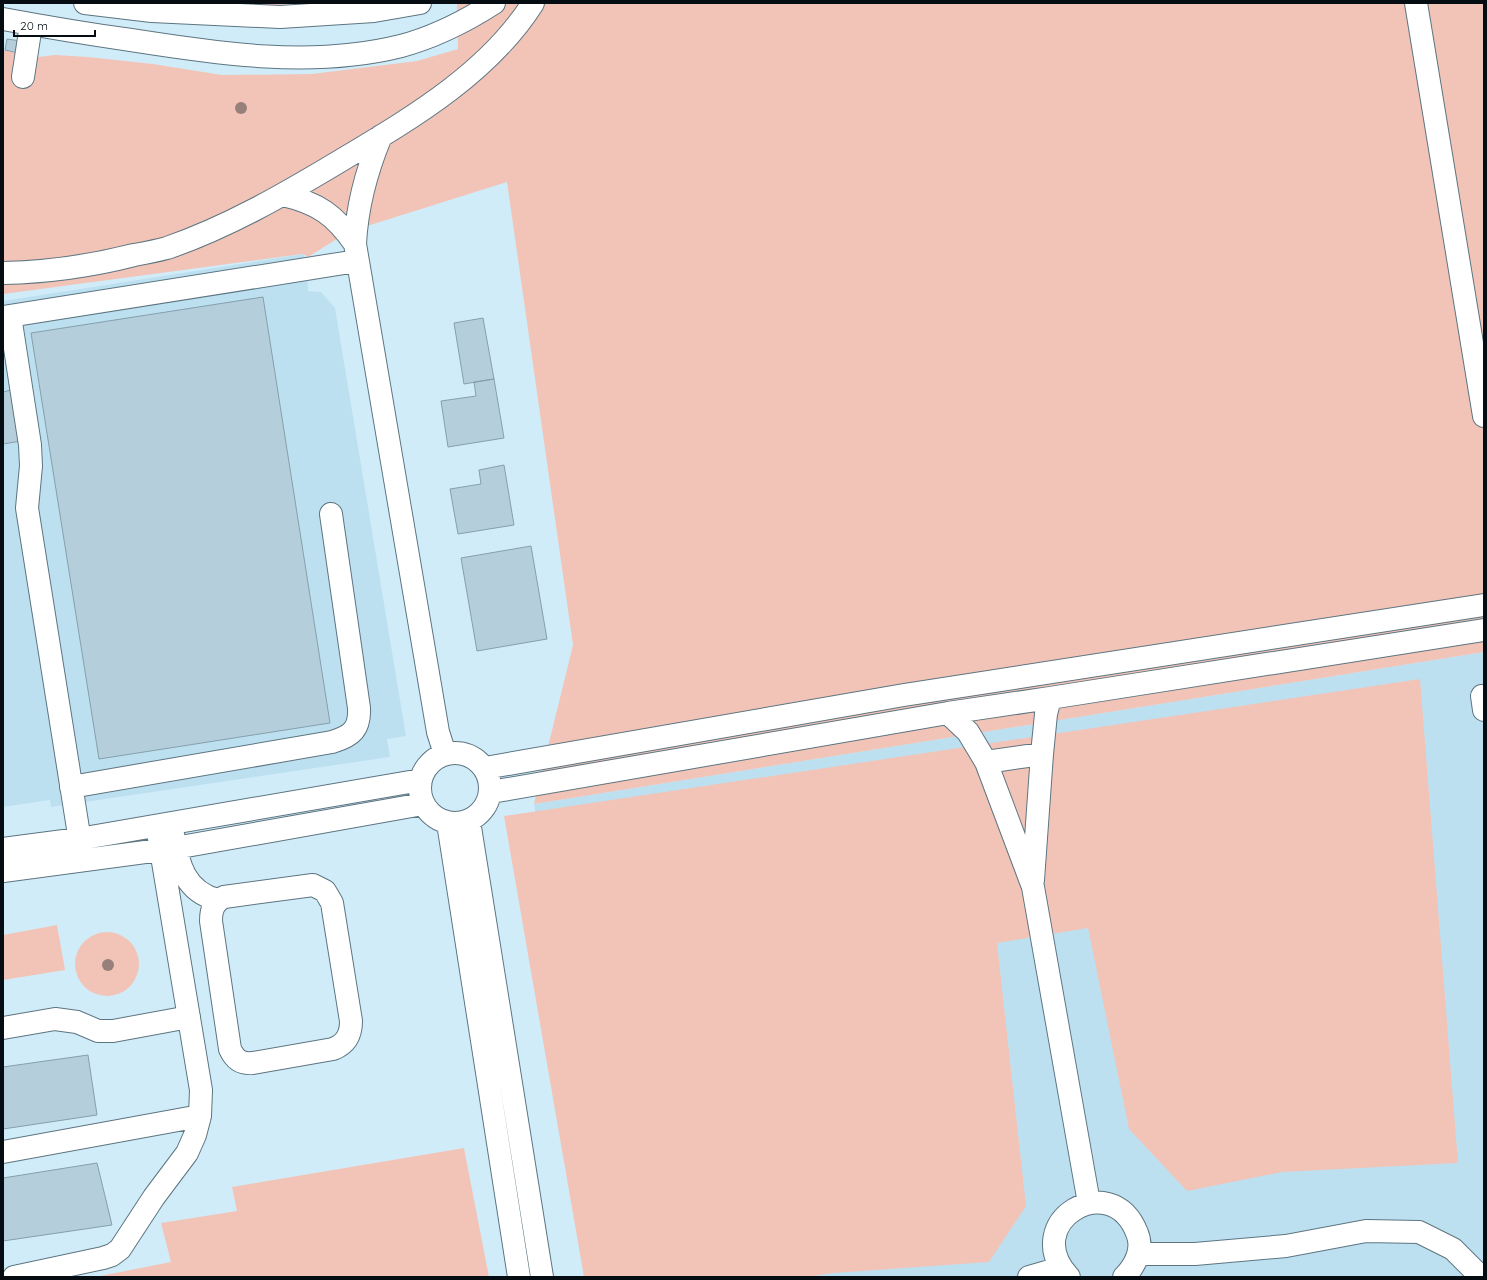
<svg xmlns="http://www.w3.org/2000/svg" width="1487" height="1280" font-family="Quicksand,sans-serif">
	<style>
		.built { fill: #bde0f1 }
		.green { fill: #f2c4b7 }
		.building { fill: #b4cedb; stroke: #869fab }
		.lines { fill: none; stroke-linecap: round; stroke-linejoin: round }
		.minor-casing { stroke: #5d7581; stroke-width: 24 }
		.minor { stroke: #fff; stroke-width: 22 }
		.tree { fill: #97807c }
	</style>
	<rect width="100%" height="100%" fill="#d1ecf9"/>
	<!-- built -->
	<path class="built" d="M304,254L307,268L308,291L321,292L335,308L406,736L387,739L390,757L51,807L50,800L3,807V301Z
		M1484,652V1277H610L534,804Z"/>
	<!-- green -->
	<path class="green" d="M200,3H307L262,6Z
		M457,3H1484V652L534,804L573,645L507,182L348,232L308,257L303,254L3,294V50L38,57L55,55L88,57L153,64L222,75L312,74L417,61L458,49Z
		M1420,679L1458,1163L1282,1172L1187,1191L1129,1129L1088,928L997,943L1026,1206L989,1262L833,1273L807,1277H584L504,816Z
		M57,925L65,970L3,980V935Z
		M75 964a32 32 0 1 1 64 0a32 32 0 1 1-64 0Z
		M464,1148L489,1277H95L171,1262L161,1223L237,1211L232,1187Z"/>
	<!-- building -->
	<path class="building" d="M7,39L21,41L18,53L5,50Z
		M263,297L330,723L99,759L31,333Z
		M483,318L494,379L464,384L454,323Z
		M494,379L504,438L448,447L441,401L476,396L474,382Z
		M11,390L21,441L3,444V392Z
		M504,465L514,525L458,534L450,489L481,484L479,470Z
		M531,546L547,639L477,651L461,558Z
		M88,1055L97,1115L3,1129V1067Z
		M97,1163L112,1225L3,1241V1178Z"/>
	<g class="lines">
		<!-- minor casing -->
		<g class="minor-casing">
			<path id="minor" d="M85,3L152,11L280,17L374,11L420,3
				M1416,3L1484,416
				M3,19C46,27 88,34 131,40C220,54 313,68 401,46C435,37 466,21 494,3
				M23,77L31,25
				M381,136C366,172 357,205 355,244L438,732L445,754
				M283,195C318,203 335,215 355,244
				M3,273C47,272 91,266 134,255C145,253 156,251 167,248C228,227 285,194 340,161C410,119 488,74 533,3
				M10,316L30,445L31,466L27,508L83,860
				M3,317L357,261
				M1482,696L1484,710
				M948,713L968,732L986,762L1033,887L1089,1203
				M420 788a35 35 0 1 1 70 0a35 35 0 1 1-70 0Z
				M986,762L1042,754
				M485,768L904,695L1484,605
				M71,787L332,742C352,736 360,729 359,708L331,514
				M491,792L948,713L1050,698L1484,630
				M469,821L542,1277
				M448,823L519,1277
				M173,834C178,864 185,892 218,900
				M3,849L79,839L421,780
				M3,871L175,848L423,804
				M1033,880L1042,754L1046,714L1050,698
				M313,885L325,891L332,903L351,1021C351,1035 346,1044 333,1049L253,1063C241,1064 235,1060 230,1049L211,921C211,909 214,902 224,897Z
				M3,1028L55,1019L77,1022L98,1031H113L189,1017
				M3,1152L200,1116
				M1139,1254H1195L1286,1246L1366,1231L1419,1232L1453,1249L1481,1277
				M14,1277L103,1258L112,1255L120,1249L154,1197L187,1153L195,1135L200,1116L201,1090L157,826
				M1029,1277L1060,1268
				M1069,1277C1018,1223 1111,1166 1137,1233C1144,1249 1135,1266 1124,1277"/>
		</g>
		<!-- minor -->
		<use href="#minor" class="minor"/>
	</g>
	<!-- trees -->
	<g class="tree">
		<circle cx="241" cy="108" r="6"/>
		<circle cx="108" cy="965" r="6"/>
	</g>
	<!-- border -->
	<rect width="1487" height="1280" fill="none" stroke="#050d12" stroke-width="8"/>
	<!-- scale -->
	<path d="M14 30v6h81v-6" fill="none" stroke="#050d12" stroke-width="2"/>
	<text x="20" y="30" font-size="12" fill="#050d12" stroke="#ffffff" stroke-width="3" paint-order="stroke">20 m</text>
</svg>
